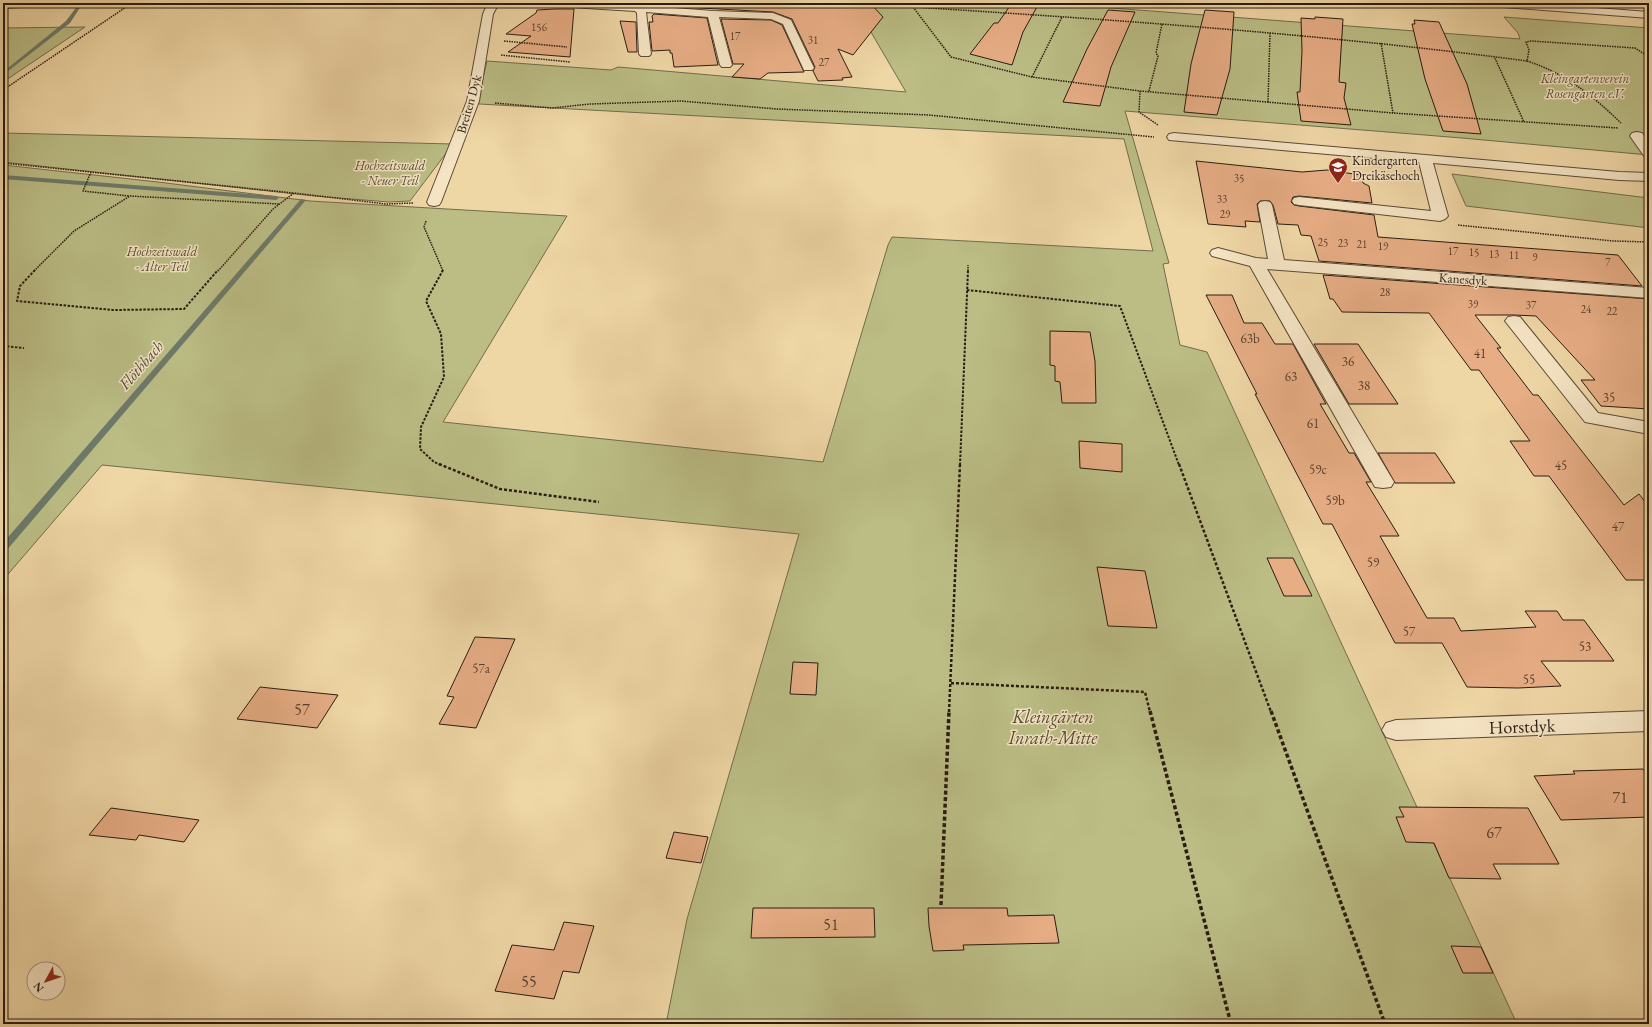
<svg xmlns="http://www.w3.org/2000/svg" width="1652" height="1027" font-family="'EB Garamond',serif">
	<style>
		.green { fill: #bbbd85; stroke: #726c4b }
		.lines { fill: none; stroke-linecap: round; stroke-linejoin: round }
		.stream { fill: #6d7a6a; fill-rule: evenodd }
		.building { fill: #e7ad85; stroke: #2a1c11 }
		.minor-casing { stroke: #5b4a36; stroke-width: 2 }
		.path-far3 { stroke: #2a1c11; stroke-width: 1.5; stroke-dasharray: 1.5 1; stroke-linecap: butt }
		.path-far2 { stroke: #2a1c11; stroke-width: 2; stroke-dasharray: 2.5 1.5; stroke-linecap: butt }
		.path-far1 { stroke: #2a1c11; stroke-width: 2.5; stroke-dasharray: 3 2; stroke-linecap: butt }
		.path { stroke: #2a1c11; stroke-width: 3.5; stroke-dasharray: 4 2.5; stroke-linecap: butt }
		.minor { fill: #f5e4c4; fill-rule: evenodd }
		.labels { text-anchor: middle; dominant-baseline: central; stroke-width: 3; stroke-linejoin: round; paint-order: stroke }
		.far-number-label { font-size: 11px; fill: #59402e }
		.far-park-label { font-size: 13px; font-style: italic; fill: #564c34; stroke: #f5e4c4 }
		.far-street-label { font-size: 13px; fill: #2a1c11; stroke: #f5e4c4 }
		.far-poi-label { font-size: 13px; fill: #2a1c11; stroke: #f5e4c4; text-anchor: start }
		.number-label { font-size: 13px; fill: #59402e }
		.water-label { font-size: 16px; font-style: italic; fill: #4c4b3e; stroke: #f5e4c4 }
		.near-number-label { font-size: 16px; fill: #59402e }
		.near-park-label { font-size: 18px; font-style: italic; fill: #564c34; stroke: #f5e4c4 }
		.near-street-label { font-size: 18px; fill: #2a1c11; stroke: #f5e4c4 }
	</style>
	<rect width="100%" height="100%" fill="#efd6a5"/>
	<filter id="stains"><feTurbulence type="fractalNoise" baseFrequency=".005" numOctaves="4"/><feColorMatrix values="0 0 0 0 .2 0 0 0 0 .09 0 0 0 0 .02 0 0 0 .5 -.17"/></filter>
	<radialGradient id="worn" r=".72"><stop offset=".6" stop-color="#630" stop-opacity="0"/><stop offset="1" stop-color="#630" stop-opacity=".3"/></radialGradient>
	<!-- green -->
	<path class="green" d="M854,3H1046L1520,39L1518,33L1504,17L1649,28V155L1462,138L1125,111L1169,263L1163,264L1180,345L1207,352L1517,1024H666L687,919L799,534L102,465L3,580V165L158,182L310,201L567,216L443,422L823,462L888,245L892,237L1153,251L1124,139L479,104L478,100L487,61L611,70L618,67L906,92Z
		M85,27L3,82V28Z
		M3,133L453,144L410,201L389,202L314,196L3,162Z
		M1452,174L1649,198V228L1466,206Z"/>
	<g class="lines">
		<!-- stream -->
		<path class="stream" d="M78,5L81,6L70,23L3,75V72L66,21Z
			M3,175L276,196L279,198L276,200L3,179Z
			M301,199L306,200L6,551L3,552V543Z"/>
	</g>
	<!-- building -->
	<path class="building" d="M667,3H870L883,17L853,55L838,49L852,77L842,78L843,80L818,81L813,71L815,67L792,19L773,12L664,6Z
		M1012,3L1038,5L1023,32L1012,65L970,54L994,23H998Z
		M555,9H574L570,57L508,52L531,36L506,34L536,13L537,10Z
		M1108,10L1135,12L1111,67L1100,106L1063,102L1087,49Z
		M1205,10L1234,12L1230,69L1217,115L1184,112L1191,64Z
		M654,14L707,18L718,65L674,67L672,53H670V50L652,51L649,22H653L652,16Z
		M1315,17L1343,19L1339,82L1346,83L1344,98L1351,125L1301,121L1297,92H1300L1302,51L1301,18L1315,19Z
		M721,19L771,20L782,25L804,72L768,73L760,79L732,77L744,64H733Z
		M1414,20L1439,22L1467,84L1481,134L1443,131L1425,79L1412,24H1415Z
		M620,21L636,22L637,52H628Z
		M1196,161L1302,172L1327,170L1361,175L1363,183L1369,186L1372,203L1299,196L1293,197L1291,202L1294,205L1299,206L1374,215L1378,237L1618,255L1642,286L1319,261L1311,236L1301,235L1298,225L1278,224L1273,205L1270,201H1260L1257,204L1260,222L1245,221L1246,227L1208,224Z
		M1323,275L1649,299V409L1601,406L1581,380H1595L1536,316L1514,315H1475L1501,348H1497L1533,395H1538L1624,505L1639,494L1649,507V580H1626L1549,476H1534L1510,441H1530L1479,370H1471L1429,313L1342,312L1333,299H1330Z
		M1206,295H1232L1244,323H1262L1275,344H1293L1326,404H1320L1349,453H1354L1371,482H1366L1399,536H1380L1427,618H1454L1461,631L1536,627L1525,611H1557L1563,620H1584L1614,661H1541L1561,686L1518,688L1467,687L1442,643H1395L1332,524H1323L1255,394H1257Z
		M1050,331L1090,332L1095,361L1096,403H1062L1060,382L1055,381V366L1050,365Z
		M1314,344H1358L1398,404H1349Z
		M1079,441L1122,444V472L1080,468Z
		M1378,453H1435L1455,483H1395Z
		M1267,558H1293L1312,596H1284Z
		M1097,567L1145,571L1157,628L1108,626Z
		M475,637L515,639L476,728L439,724L454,697L447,696Z
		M793,662L818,663L816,695L790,694Z
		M260,687L288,690L338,695L317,728L237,719Z
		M1643,769L1649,777V817L1561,820L1534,776L1575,774L1573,771Z
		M1399,807L1528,808L1559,864H1493L1501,879L1449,878L1434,843L1406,842L1396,817H1404Z
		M111,808L199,820L184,842L139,835L136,840L89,835Z
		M674,832L708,837L701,863L666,858Z
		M753,908H874L875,937L751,938Z
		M928,908H1007L1008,916L1054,915L1059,943L963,945L964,950L933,951L929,926Z
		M564,922L594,926L579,973L563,971L554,999L495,991L512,945L554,950Z
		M1451,946L1481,947L1493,973H1463Z"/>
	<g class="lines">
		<!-- minor casing -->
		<g class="minor-casing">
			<path id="minor" d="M3,3H48L43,6L3,8Z
				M488,3H499L493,14L479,101L441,202L439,205L434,206L429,205L427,202L467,101L483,14Z
				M548,3H610L713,11L773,13L791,20L814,68L812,70H804L783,24L771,19L719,17L732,65L730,67H722L720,65L708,17L646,12L651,54L649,56H641L639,54L637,13L635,11L553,6Z
				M1485,3H1530L1649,12V18L1490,6Z
				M1637,132L1642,133L1649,143V157L1644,156L1630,136L1632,133Z
				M1174,133L1619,172L1649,173V181L1619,180L1433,163L1448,216L1445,219L1440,221L1299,205L1294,204L1292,201L1294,198L1299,197L1431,211L1419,162L1169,140L1167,137L1169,134Z
				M1265,201L1270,202L1272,205L1284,260L1649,288V298L1267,269L1394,482L1391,487L1383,488L1375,487L1250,266L1212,256L1210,253L1212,250L1218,248L1256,258L1268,259L1258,205L1260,202Z
				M1514,316L1520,317L1598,413L1649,422V434L1585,422L1505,321L1508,317Z
				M1649,711V731L1396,740L1386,737L1382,730L1386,723L1396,720Z"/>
		</g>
		<!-- path-far3 -->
		<path class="path-far3" d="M910,3L951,57L1032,77L1140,91L1139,112L1158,125
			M63,5L100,3
			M913,7C1118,20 1323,34 1527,61L1529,50L1526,42L1531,41L1635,48L1649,57
			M504,41L567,47
			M1381,43L1393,113
			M501,55L570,62
			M1494,56L1524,122
			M1527,61C1565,73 1593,96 1621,123
			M1032,77L1062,17
			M3,90L132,3
			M1140,91L1393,113L1618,128
			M1149,91L1158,56L1156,53L1162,24
			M1268,102L1270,33
			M495,103L552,108L590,104L681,101L777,109L929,115L1154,137
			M3,163L294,193
			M91,172L83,191L129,196
			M426,221L424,227L443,271
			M1458,225L1613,241L1649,242
			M34,271L74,231L130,196L279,204
			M218,271L273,209L294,193L386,204L413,203
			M968,271V265"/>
		<!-- path-far2 -->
		<path class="path-far2" d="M35,270L20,286L17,301L113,310L184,309L218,270
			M967,290L1120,306L1179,465
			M3,346L24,348
			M441,465L434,462L420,449L421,427L444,377L441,334L426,301L443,270
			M960,465L968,270"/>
		<!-- path-far1 -->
		<path class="path-far1" d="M439,464L500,489L599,502
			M1179,464L1271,712
			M951,683L1145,692L1150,712
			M949,712L960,464"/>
		<!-- path -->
		<path class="path" d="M1150,711L1231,1024
			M1271,711L1385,1024
			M941,905L949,711"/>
		<!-- minor -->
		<use href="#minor" class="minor"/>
	</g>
	<!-- icons -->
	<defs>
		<g id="school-pin" transform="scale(1)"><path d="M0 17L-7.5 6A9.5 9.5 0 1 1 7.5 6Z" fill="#8f2418" stroke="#f5e4c4"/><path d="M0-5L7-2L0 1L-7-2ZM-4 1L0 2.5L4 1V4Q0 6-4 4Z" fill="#fff"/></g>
	</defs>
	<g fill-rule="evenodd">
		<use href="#school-pin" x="1338" y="167"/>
	</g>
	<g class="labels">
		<!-- far-number labels -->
		<g class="far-number-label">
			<text x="539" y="27">156</text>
			<text x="735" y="36">17</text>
			<text x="813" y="40">31</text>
			<text x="824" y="62">27</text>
			<text x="1239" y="178">35</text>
			<text x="1222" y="199">33</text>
			<text x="1225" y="214">29</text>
			<text x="1323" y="242">25</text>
			<text x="1343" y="243">23</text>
			<text x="1362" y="244">21</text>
			<text x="1383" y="246">19</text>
			<text x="1453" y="251">17</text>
			<text x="1474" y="252">15</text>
			<text x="1494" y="254">13</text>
			<text x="1514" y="255">11</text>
			<text x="1535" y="257">9</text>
			<text x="1608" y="262">7</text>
			<text x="1385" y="292">28</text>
			<text x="1473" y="304">39</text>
			<text x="1531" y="305">37</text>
			<text x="1586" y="309">24</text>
			<text x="1612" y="311">22</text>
		</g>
		<!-- far-park labels -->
		<g class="far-park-label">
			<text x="1585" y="78">Kleingartenverein<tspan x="1585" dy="15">Rosengarten e.V.</tspan></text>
			<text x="390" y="165">Hochzeitswald<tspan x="390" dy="15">- Neuer Teil</tspan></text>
			<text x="162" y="251">Hochzeitswald<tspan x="162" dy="15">- Alter Teil</tspan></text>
		</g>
		<!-- far-street labels -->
		<g class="far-street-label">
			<text transform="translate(469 104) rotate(-74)">Breiten Dyk</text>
			<text transform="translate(1463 279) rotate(4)">Kanesdyk</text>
		</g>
		<!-- far-poi labels -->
		<g class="far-poi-label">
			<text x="1352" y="160">Kindergarten<tspan x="1352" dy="15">Dreikäsehoch</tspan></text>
		</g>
		<!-- number labels -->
		<g class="number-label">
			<text x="1250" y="338">63b</text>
			<text x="1480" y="353">41</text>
			<text x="1348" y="361">36</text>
			<text x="1291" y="376">63</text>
			<text x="1364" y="385">38</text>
			<text x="1609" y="397">35</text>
			<text x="1313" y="423">61</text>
			<text x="1561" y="465">45</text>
			<text x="1318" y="469">59c</text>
			<text x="1335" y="500">59b</text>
			<text x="1618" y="526">47</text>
			<text x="1373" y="562">59</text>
			<text x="1409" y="631">57</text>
			<text x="1585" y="646">53</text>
			<text x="481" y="668">57a</text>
			<text x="1529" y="679">55</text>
		</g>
		<!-- water labels -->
		<g class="water-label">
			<text transform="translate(141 365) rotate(-49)">Flöthbach</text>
		</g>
		<!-- near-number labels -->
		<g class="near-number-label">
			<text x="302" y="709">57</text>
			<text x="1620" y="797">71</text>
			<text x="1494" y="832">67</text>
			<text x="831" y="924">51</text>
			<text x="529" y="981">55</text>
		</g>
		<!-- near-park labels -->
		<g class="near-park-label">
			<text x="1053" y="716">Kleingärten<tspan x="1053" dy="21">Inrath-Mitte</tspan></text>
		</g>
		<!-- near-street labels -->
		<g class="near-street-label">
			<text transform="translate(1522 726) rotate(-2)">Horstdyk</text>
		</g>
	</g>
	<!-- margin -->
	<rect width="1652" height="1027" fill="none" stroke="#efd6a5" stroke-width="16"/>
	<rect x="4" y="4" width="1644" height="1019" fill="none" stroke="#2a1c11" stroke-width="2"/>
	<rect x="8" y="8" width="1636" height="1011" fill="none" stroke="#2a1c11"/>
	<!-- north arrow -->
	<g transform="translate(46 981) rotate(230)"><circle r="19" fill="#f5e4c4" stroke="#a4947c"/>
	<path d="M0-3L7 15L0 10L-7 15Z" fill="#8f2418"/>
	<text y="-6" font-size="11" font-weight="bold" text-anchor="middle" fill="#2a1c11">N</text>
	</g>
	<rect width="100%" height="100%" filter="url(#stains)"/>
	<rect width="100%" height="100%" fill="url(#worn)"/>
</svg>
